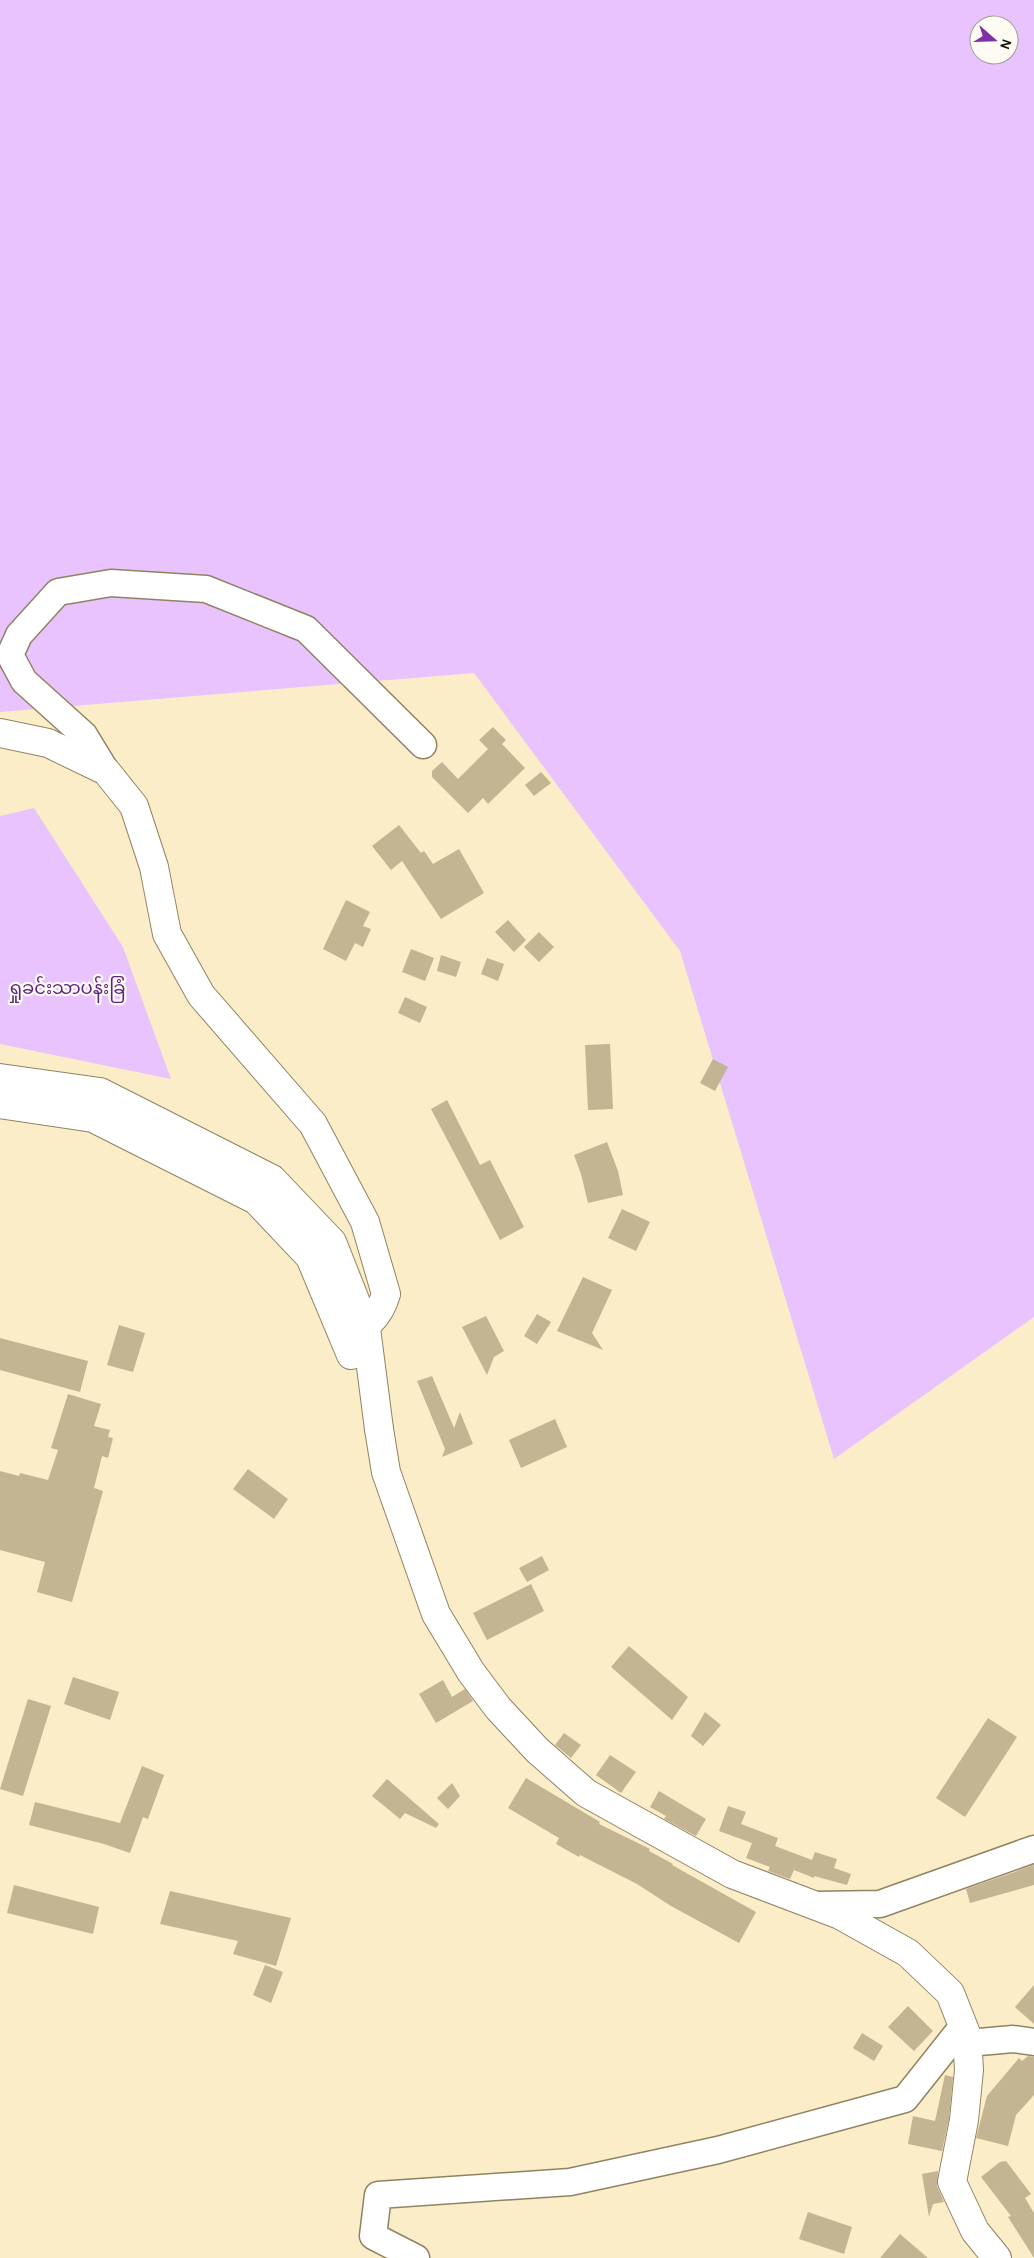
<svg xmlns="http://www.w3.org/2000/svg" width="1034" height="2258" font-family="Karla,'Noto Sans Myanmar',sans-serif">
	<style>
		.green { fill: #e8c3fe; fill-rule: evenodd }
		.building { fill: #c3b492 }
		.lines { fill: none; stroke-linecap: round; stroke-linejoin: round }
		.minor-casing { stroke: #918362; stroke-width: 29 }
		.major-casing { stroke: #918362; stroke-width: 30 }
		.highway-casing { stroke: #918362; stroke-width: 30 }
		.minor { stroke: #fff; stroke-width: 26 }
		.major { stroke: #fff; stroke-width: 28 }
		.highway { stroke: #fff; stroke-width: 28 }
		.labels { text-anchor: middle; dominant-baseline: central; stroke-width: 4.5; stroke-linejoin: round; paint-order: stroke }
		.park-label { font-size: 18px; fill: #61227f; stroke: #fefbf4 }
	</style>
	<rect width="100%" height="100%" fill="#fcedc9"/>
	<!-- green -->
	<path class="green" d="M0,0H1034V1317L834,1459L680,951L474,673L0,712ZM979,25H1009V55H979Z
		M34,808L123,947L171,1079L0,1044V816Z"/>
	<!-- building -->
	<path class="building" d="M493,727L506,740L502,744L525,768L488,804L483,798L468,813L432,777V771L442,762L458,779L488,749L479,740Z
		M541,772L551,783L534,796L525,785Z
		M399,825L421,853L424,851L433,864L459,849L484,893L441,919L402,861L391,870L372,846Z
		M346,900L370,912L363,926L371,929L363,947L355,943L346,961L323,949Z
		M508,920L526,940L514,952L495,932Z
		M539,932L554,947L539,962L524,947Z
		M411,949L434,958L425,981L402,972Z
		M441,955L461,962L456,977L437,971Z
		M487,958L504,964L498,981L481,974Z
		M405,997L427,1007L420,1023L398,1013Z
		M610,1044L613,1109L588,1110L585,1045Z
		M713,1059L728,1067L715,1091L700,1083Z
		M447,1100L480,1165L490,1160L524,1227L500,1240L431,1109Z
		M607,1142L618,1171L623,1195L588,1203L581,1174L574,1155Z
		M622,1209L650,1222L636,1251L608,1238Z
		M583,1277L612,1290L592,1333L603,1350L557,1331Z
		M537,1314L551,1322L537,1344L524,1336Z
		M486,1316L504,1351L494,1357L487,1375L462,1327Z
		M119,1325L145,1333L133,1372L107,1365Z
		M0,1338L88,1361L80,1392L0,1370Z
		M432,1376L454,1428L460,1412L473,1444L442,1457L445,1449L417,1381Z
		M68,1394L101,1404L94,1426L110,1430L108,1437L113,1438L108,1458L102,1456L94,1488L103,1491L72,1602L37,1592L45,1562L0,1550V1471L19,1476L20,1473L48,1480L58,1450L51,1448Z
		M555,1419L567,1447L521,1468L509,1440Z
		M248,1469L288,1499L274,1519L233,1489Z
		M542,1556L549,1570L527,1582L519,1568Z
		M531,1584L544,1611L487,1640L473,1613Z
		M629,1646L688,1697L672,1720L611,1667Z
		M73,1677L119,1692L110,1720L64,1704Z
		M443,1680L452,1697L465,1689L473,1701L436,1723L419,1694Z
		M28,1699L51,1706L23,1796L0,1789Z
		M705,1712L721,1725L703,1746L691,1736Z
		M988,1718L1017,1737L965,1817L936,1798Z
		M564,1733L581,1745L571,1758L555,1745Z
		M610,1755L636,1772L621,1793L596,1775Z
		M142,1766L164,1775L148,1819L143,1817L130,1853L104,1844L29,1825L35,1802L120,1823Z
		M526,1778L600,1822L599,1824L650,1849L649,1851L673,1864L672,1865L756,1912L739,1943L671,1906L637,1884L580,1855L579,1857L556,1844L559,1838L508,1808Z
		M387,1779L439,1824L436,1828L405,1813L400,1819L372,1796Z
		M452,1783L460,1796L448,1809L437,1798Z
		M659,1791L706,1819L696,1836L664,1819L666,1816L650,1807Z
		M728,1806L746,1812L741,1824L778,1838L775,1846L812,1860L815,1852L837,1859L834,1868L851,1874L847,1885L814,1876V1878L794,1870L790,1879L768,1871L770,1867L746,1858L752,1843L719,1831Z
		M1034,1865V1885L970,1903L966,1889Z
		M14,1885L99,1907L93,1934L7,1913Z
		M170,1891L291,1918L276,1966L233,1954L238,1941L160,1924Z
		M265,1965L283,1972L271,2003L253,1995Z
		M1034,1985V2024L1015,2007Z
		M908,2006L933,2031L914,2051L888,2027Z
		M862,2033L883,2046L874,2061L853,2048Z
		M1028,2056L1034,2057V2095L1016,2115L1008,2146L976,2138L987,2096L1019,2058L1022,2061Z
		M945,2075L953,2077L949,2118L942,2151L908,2144L913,2116L935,2121Z
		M1006,2161L1031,2194L1025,2198L1034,2213V2258L1008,2217L1011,2216L981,2177L1000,2162Z
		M938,2171L937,2186L944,2202L933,2204L929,2217L922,2174Z
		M808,2212L852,2227L844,2254L799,2239Z
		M900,2234L928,2258H880Z"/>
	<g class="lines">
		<!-- minor casing -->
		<g class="minor-casing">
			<path id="minor" d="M106,771L84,735L24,681L10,655L19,635L58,592L111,583L206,589L306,629L423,745
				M817,1905L880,1904L1034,1849
				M968,2043L1013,2039L1034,2042
				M416,2258L373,2236L378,2195L570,2182L718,2150L905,2099L963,2026"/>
		</g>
		<!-- major casing -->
		<g class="major-casing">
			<path id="major" d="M379,1429L386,1472L436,1614L471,1672L498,1708L537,1750L586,1793L732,1874L840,1915L908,1953L950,1993L967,2036L969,2070L964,2120L952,2182L975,2231L997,2258"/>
		</g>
		<!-- highway casing -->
		<g class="highway-casing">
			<path id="highway" d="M0,733L48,743L106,771L134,806L154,867L167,934L201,995L313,1124L365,1222L386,1294C379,1318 365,1328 345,1340
				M0,1078L100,1092L272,1179L332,1242L366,1328L379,1429
				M0,1104L93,1118L256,1200L310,1257L351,1355"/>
		</g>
		<!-- minor -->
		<use href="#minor" class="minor"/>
		<!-- major -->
		<use href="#major" class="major"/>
		<!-- highway -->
		<use href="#highway" class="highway"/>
	</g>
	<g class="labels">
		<!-- park labels -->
		<g class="park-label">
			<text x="67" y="988">ရှုခင်းသာပန်းခြံ</text>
		</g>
	</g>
	<!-- north arrow -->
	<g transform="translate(994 40) rotate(110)"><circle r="24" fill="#fefbf4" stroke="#a29e94"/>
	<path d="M0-4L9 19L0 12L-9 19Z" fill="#7d30a1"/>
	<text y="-8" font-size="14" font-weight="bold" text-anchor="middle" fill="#171205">N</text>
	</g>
</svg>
